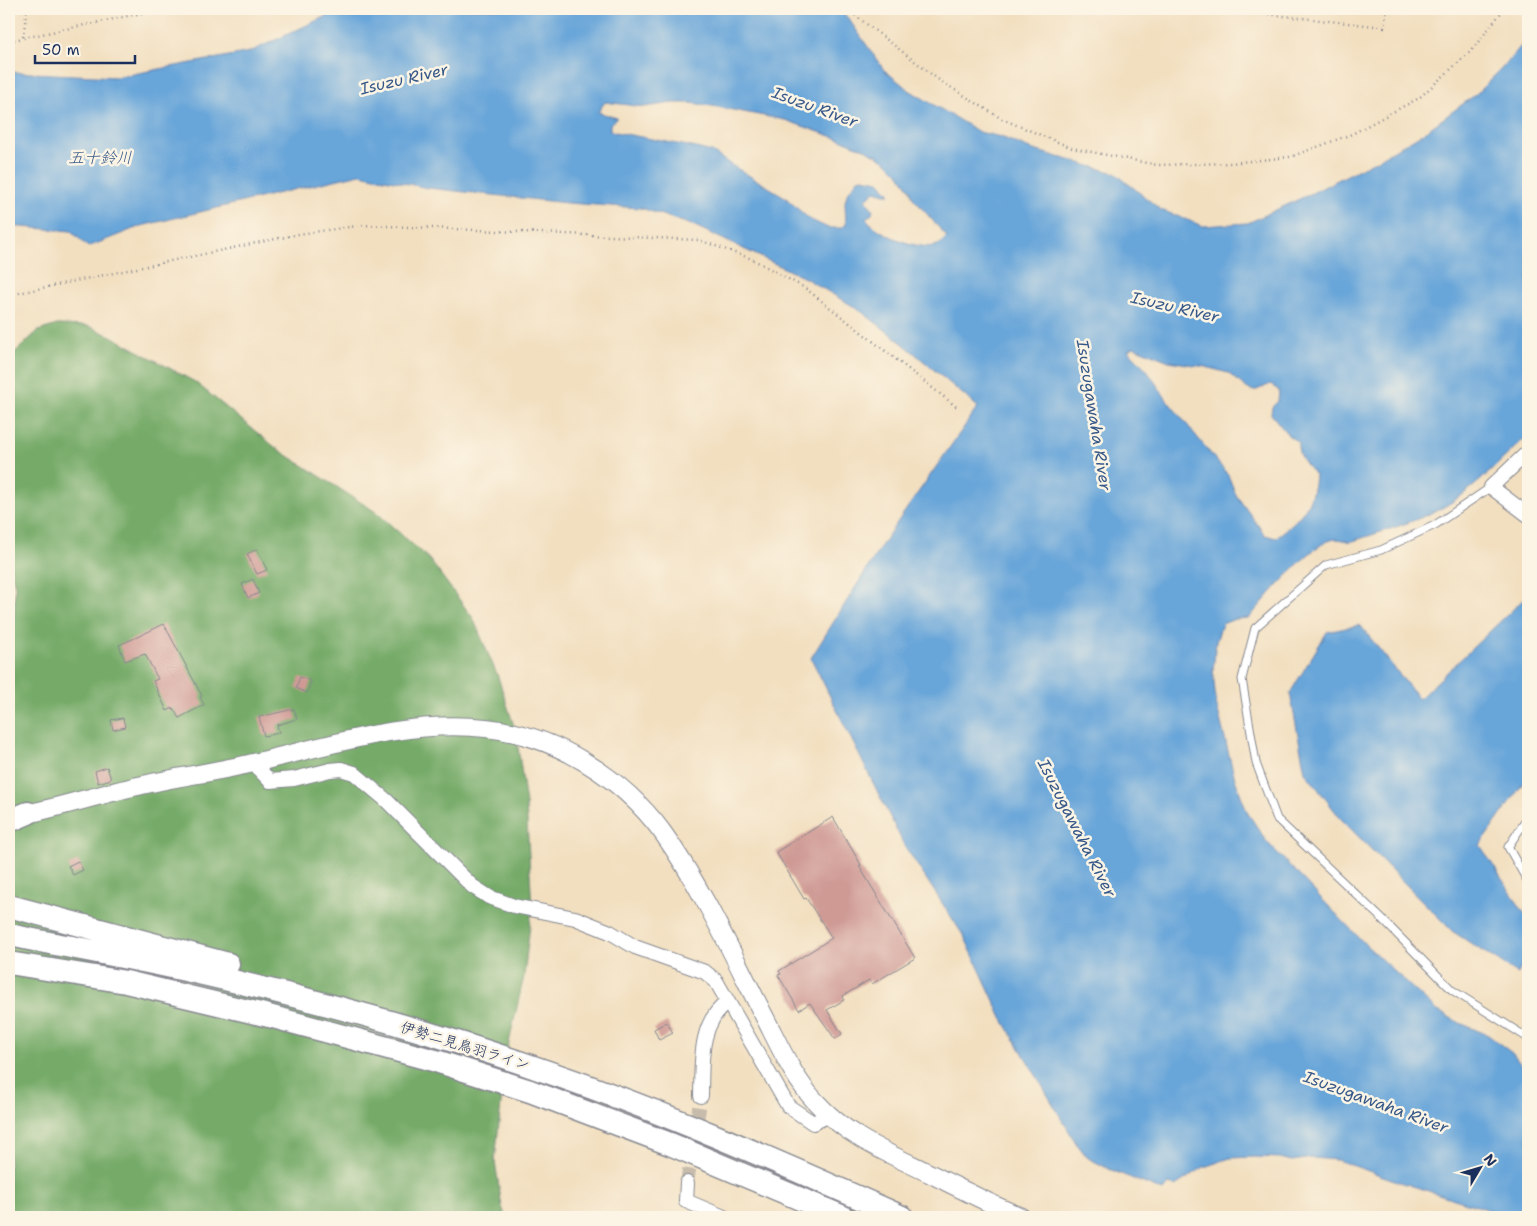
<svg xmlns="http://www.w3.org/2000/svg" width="1537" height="1226" font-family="'Shantell Sans','Klee One',sans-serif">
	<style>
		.forest { fill: #74aa68; stroke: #486c63 }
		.water { fill: #68a5d9; stroke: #426a9c; fill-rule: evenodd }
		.building { fill: #cf9a94 }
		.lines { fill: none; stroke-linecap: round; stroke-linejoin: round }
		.minor-tunnel { stroke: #c7bcac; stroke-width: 14; stroke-dasharray: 14 7; stroke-linecap: butt }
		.service-casing { stroke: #86878f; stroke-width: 9 }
		.minor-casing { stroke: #86878f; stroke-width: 16 }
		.tertiary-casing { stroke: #86878f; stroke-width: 20 }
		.primary-casing { stroke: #86878f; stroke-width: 25 }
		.path { stroke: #86878f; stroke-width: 2.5; stroke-dasharray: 1 4; stroke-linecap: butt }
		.service { stroke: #fff; stroke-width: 7 }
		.minor { stroke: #fff; stroke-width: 14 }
		.tertiary { stroke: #fff; stroke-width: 18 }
		.primary { stroke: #fff; stroke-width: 22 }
		.labels { text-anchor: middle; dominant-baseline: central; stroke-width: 5; stroke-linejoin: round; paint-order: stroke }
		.street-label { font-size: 15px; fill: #1b2f5e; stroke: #fcf5e5 }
		.water-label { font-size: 16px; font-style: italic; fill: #365889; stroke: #fcf5e5 }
	</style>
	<rect width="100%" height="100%" fill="#fcf5e5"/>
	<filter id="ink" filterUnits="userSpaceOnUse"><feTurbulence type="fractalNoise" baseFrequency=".02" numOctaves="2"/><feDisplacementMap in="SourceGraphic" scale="10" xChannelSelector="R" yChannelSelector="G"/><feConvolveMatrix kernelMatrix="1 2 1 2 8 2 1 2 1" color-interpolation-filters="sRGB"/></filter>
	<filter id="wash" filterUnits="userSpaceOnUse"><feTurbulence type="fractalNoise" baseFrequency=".0096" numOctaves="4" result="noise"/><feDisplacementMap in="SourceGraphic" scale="20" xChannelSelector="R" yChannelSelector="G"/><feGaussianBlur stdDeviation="1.12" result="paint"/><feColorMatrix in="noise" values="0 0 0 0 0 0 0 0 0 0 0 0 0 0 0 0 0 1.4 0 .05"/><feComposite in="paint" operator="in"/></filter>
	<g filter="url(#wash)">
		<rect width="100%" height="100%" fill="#f2dfc0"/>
		<!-- forest -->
		<path class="forest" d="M57,325L88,326L111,336L195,382L276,448L376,512L429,559L473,618L498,677L516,732L526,804L532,908L524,976L506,1056L495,1161L502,1207L506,1217H9V654L14,625L15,586L9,562V358L38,331Z"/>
		<!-- water -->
		<path class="water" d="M341,9H838L848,18L884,70L909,90L979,132L1001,137L1030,149L1115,173L1161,210L1203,226L1248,223L1310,194L1377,160L1425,132L1475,95L1503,67L1528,38V435C1501,460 1473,492 1440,509C1412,523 1380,532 1350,542C1344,540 1337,538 1331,540C1309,546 1265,600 1249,618L1235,619L1222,624L1216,642L1213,670L1216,703L1235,779L1247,812L1267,842L1367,946L1436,1010L1460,1023L1488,1035L1512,1053L1525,1070L1528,1072V1217H1512L1403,1183L1337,1160L1312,1158L1292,1161L1280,1158L1253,1157L1230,1158L1204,1167L1175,1186L1169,1184L1163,1191L1109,1169L1088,1158L1076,1143L1002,1018L965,938L904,845L811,658L887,537L978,407L901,342L858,309L805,278L695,226L641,208L567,203L428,188L360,174L141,226L88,247L71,231L9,226V72L117,77L250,52ZM605,102L644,107L673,103H691L712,106L785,120L845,141L869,151L886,161L899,174L910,189L913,198L947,237C944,239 941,244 938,245C920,252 875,233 866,218L872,214L873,209L865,200L875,191L885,194H890L879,181L863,178L858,179L847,194L845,202L846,225L840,228H828L809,219L785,197L733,166L712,152L688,146L610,131V124L617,118L598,112ZM1134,347L1169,361L1206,367L1228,373L1248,389L1254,391L1271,384L1279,391L1278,401L1272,407L1271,414L1289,436L1298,442C1297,458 1306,464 1315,475C1312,509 1300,517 1276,538L1265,535L1236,495L1228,475L1167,400L1146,369L1128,350Z
			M1528,595V776L1480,845L1528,919V950L1518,974L1452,931L1341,819L1305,772L1290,693L1327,632L1360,625L1419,699Z"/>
		<g id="blocks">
			<!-- building -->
			<path class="building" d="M257,549L267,570L257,574L247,554Z
				M253,579L259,593L248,598L242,584Z
				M164,624L202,696L200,697L204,705L179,718L173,708L167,711L153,681L158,679L145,654L125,661L119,645L135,638Z
				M300,677L311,681L307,693L296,688Z
				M294,709L297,719L277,725L279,733L264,736L259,717Z
				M123,718L125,727L113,730L111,720Z
				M107,767L111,779L98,783L95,771Z
				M833,817L861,865L859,866L915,958L872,984L869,980L843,996L844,1000L827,1010L842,1034L835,1039L810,1003L799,1010L778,975L781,974L779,971L832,938L806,898L804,899L776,852Z
				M78,861L83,870L73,875L68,866Z
				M667,1022L673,1033L659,1040L654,1029Z"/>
		</g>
	</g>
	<g filter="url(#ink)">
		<use href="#blocks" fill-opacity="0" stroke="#86878f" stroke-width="1"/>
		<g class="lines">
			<!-- minor-tunnel -->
			<path class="minor-tunnel" d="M687,1183L701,1096"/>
			<!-- service casing -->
			<g class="service-casing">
				<path id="service" d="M1491,487L1435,525L1381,550L1326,565L1255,628L1242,679L1256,763L1277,819L1381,918L1452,990L1528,1038
					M1528,817L1508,847L1528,882"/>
			</g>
			<!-- minor casing -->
			<g class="minor-casing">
				<path id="minor" d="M1528,452L1491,487L1528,515
					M253,763L270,781L294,779L330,770L341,769L354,773L386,800L472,886L489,897L514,906L575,918L610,932L635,947L705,972L716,981L728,1002C698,1022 702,1065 701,1096
					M728,1002L788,1106L813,1123L829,1115
					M687,1183L686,1201L724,1217"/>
			</g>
			<!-- tertiary casing -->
			<g class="tertiary-casing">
				<path id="tertiary" d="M17,816C58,808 97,795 138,786C176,777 215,772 253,763C329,746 407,719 486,728C555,735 622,777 663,833C701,886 732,953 762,1012C778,1042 792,1077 816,1102C847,1137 890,1154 931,1174C961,1189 990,1204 1021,1217"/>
			</g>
			<!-- primary casing -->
			<g class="primary-casing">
				<path id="primary" d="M9,821L28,813
					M9,906L228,964
					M9,935C74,948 139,959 203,974C316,1000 430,1031 539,1069C663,1111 783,1164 902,1217
					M9,963L126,982L269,1016L436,1061L530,1091L670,1144L843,1217"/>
			</g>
			<!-- path -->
			<path class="path" d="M847,9L939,80L1002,119L1072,148L1157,165L1231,163L1290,157L1352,134L1419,98L1471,51L1504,9
				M1219,9L1384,27L1387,9
				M23,37L27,9
				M9,41L161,9
				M9,295L299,234L364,225L699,240L752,259L805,288L958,408"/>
			<!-- service -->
			<use href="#service" class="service"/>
			<!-- minor -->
			<use href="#minor" class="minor"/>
			<!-- tertiary -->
			<use href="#tertiary" class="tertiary"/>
			<!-- primary -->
			<use href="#primary" class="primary"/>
		</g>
	</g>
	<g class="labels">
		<!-- street labels -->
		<g class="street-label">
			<text transform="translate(465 1046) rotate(17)">伊勢二見鳥羽ライン</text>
		</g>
		<!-- water labels -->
		<g class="water-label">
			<text transform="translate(404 79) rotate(-13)">Isuzu River</text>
			<text transform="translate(815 107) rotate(20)">Isuzu River</text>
			<text x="100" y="157">五十鈴川</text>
			<text transform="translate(1175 307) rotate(13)">Isuzu River</text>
			<text transform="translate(1094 415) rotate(81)">Isuzugawaha River</text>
			<text transform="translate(1077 828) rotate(63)">Isuzugawaha River</text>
			<text transform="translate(1376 1102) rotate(20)">Isuzugawaha River</text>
		</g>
	</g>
	<!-- margin -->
	<rect width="1537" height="1226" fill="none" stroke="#fcf5e5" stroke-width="30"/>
	<!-- north arrow -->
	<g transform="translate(1480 1168) rotate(52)" stroke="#fcf5e5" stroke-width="4" paint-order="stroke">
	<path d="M0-4L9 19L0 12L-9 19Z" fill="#1b2f5e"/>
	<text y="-8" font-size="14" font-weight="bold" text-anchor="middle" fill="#1b2f5e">N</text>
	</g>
	<!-- scale -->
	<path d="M35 55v8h100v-8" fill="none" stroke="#1b2f5e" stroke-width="2.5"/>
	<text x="42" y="55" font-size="15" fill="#1b2f5e" stroke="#fcf5e5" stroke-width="4" paint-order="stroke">50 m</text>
</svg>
